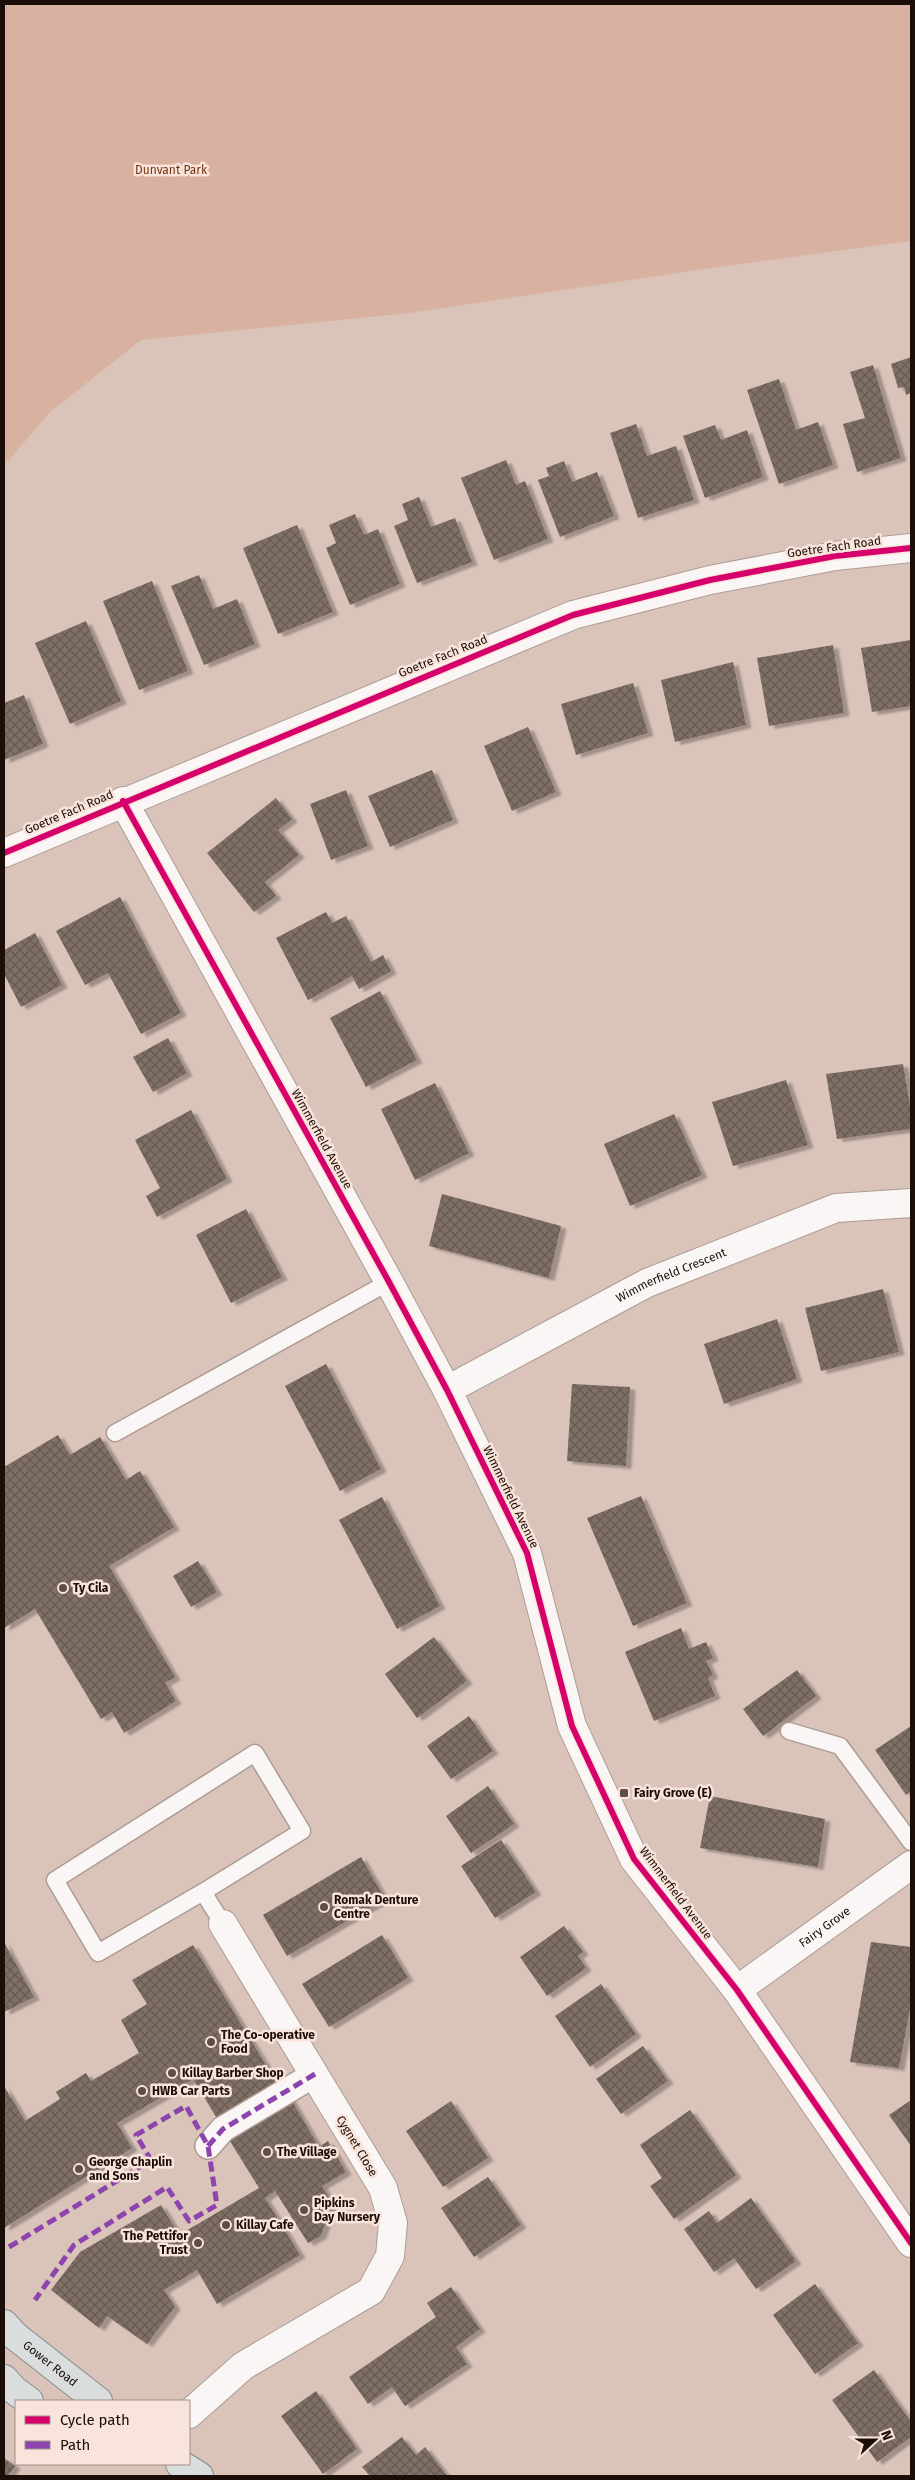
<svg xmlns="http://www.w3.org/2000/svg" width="915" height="2480" font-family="'Fira Sans',sans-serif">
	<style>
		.green { fill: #d9b1a0 }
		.building { fill: url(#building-cross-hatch); filter: url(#shadow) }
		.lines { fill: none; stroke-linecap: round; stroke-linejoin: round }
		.service-casing { stroke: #ad9c94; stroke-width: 19 }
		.pedestrian-casing { stroke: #ad9c94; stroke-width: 28 }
		.minor-casing { stroke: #ad9c94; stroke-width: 30 }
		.tertiary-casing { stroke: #ad9c94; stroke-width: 30 }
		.primary-casing { stroke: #898b8a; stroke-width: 30 }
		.service { stroke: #f9f6f5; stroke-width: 16 }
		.pedestrian { stroke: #f9f6f5; stroke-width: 25 }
		.minor { stroke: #f9f6f5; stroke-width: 28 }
		.tertiary { stroke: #f9f6f5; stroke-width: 28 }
		.primary { stroke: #d9ddde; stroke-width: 28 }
		.quiet { stroke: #8e44ad; stroke-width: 5; stroke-dasharray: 10 5; stroke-linecap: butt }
		.cycleway-casing { stroke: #f9e4db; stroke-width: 9 }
		.cycleway { stroke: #d6006c; stroke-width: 6 }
		.poi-dot { fill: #5e4e46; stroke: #f9e4db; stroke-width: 2 }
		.labels { text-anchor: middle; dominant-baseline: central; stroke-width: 5; stroke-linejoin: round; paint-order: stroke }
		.park-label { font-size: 12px; fill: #753312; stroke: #f9e4db }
		.street-label { font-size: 12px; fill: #1b0e08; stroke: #f9e4db }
		.poi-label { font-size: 12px; font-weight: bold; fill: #1b0e08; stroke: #f9e4db; text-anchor: start }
	</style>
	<defs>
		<pattern id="building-cross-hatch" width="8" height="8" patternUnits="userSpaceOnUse" patternTransform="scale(1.25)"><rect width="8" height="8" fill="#7f7066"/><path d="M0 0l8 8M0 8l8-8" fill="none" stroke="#675a52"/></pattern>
		<filter id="shadow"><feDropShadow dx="5.5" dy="3" stdDeviation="1" flood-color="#0004"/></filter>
	</defs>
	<rect width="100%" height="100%" fill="#dac4ba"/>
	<!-- green -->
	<path class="green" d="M4,4H911V241L711,268L410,313L141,340L51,411L9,460L4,462Z"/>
	<!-- building -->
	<path class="building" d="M911,357V393L906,395L904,387L898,388L891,364Z
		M873,365L901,458L857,472L843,424L865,418L850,372Z
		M779,379L796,430L818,422L833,465L779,484L747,390Z
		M636,424L647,456L676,446L694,500L638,518L610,433Z
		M715,425L721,440L747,430L763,477L705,498L683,436Z
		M506,460L516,485L525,481L548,539L494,560L461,478Z
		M564,461L572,482L597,472L614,516L560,537L538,480L549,476L546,468Z
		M419,497L431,527L455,518L472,562L417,583L394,526L408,520L402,504Z
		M355,514L364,535L378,529L400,584L350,605L326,548L336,543L329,525Z
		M297,525L333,612L278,634L243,548Z
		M199,575L213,609L237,599L255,644L204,665L171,586Z
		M152,581L188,671L139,690L103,601Z
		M86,621L121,701L70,724L35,643Z
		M911,640V706L872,712L861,648Z
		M833,645L844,713L769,726L757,658Z
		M733,662L746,725L675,742L661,680Z
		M633,683L648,733L576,755L561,704Z
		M24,695L43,744L4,760V703Z
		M528,727L556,792L512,811L484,746Z
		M432,770L453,820L390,847L368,796Z
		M346,790L368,846L331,860L310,804Z
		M276,798L292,819L278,830L299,855L265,882L276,896L254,912L207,853Z
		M120,897L181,1013L141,1034L108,973L85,985L56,931Z
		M326,912L332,923L346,916L371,962L383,955L391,971L359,989L352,976L308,1000L276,938Z
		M35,933L62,985L21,1007L4,974V950Z
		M380,991L417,1060L366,1087L330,1018Z
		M168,1038L187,1073L153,1092L133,1057Z
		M903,1064L911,1111V1129L837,1139L826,1074Z
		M786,1080L808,1145L733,1166L712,1102Z
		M435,1083L469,1153L415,1180L381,1109Z
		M191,1110L227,1179L157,1217L146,1196L160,1188L135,1140Z
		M674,1114L702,1175L630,1206L604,1144Z
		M442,1194L561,1226L549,1278L429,1246Z
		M246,1209L282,1277L231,1303L196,1235Z
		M883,1289L899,1352L821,1371L805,1308Z
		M777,1319L797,1379L724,1404L704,1344Z
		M326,1364L381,1469L340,1491L285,1386Z
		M572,1384L630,1387L626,1466L567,1461Z
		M58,1435L70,1455L100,1437L126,1480L140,1471L174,1527L109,1566L175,1677L165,1683L176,1701L124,1733L112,1712L101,1719L35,1609L4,1628V1467Z
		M641,1496L687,1603L633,1626L587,1518Z
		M382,1497L440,1606L397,1629L339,1520Z
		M198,1561L217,1592L191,1607L173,1576Z
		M681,1628L689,1649L706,1642L713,1658L706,1661L713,1675L708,1678L715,1696L654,1721L625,1652Z
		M434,1637L467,1681L417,1718L385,1674Z
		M797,1670L816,1696L763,1736L743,1709Z
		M469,1716L493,1751L451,1779L427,1746Z
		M911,1726V1791L906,1795L875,1750Z
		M488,1786L514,1824L471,1853L446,1816Z
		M710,1796L825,1819L818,1867L700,1848Z
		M501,1840L536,1892L495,1918L461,1866Z
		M361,1857L385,1899L287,1956L263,1915Z
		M564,1926L583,1952L578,1956L586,1968L547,1996L520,1957Z
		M382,1935L408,1978L329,2027L302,1984Z
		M4,1942L34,1997L4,2012Z
		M871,1942L911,1947V2003L899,2068L850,2062Z
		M193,1945L280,2088L221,2125L193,2079L117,2123L132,2148L4,2228V2086L25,2121L60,2099L56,2092L86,2073L91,2081L139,2053L121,2020L147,2004L132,1980Z
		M601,1984L636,2034L590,2067L555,2016Z
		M643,2046L668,2081L621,2114L596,2079Z
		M289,2096L319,2147L328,2141L346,2172L322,2186L332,2202L321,2236L308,2243L275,2191L265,2198L300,2255L217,2304L197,2270L164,2290L175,2307L147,2344L107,2316L99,2328L51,2290L80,2252L161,2205L179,2235L259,2188L225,2133Z
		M911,2100V2146L889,2115Z
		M451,2101L488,2158L443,2187L406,2131Z
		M690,2110L736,2175L674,2219L650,2186L662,2178L640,2145Z
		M488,2177L521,2225L474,2257L441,2208Z
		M751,2198L796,2261L756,2289L734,2258L714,2272L684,2229L709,2211L717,2223Z
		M815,2284L858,2343L815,2374L773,2315Z
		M451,2287L480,2329L456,2347L467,2364L405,2406L392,2387L368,2404L349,2377L436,2317L427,2303Z
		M874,2370L911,2422V2437L877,2462L832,2400Z
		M316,2391L357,2449L323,2474L281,2416Z
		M402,2437L416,2455L425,2447L447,2476H370L362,2467Z
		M4,2458L15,2466L8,2476H4Z"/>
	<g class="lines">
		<!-- service casing -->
		<g class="service-casing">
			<path id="service" d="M115,1433L389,1282
				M789,1731L840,1746L911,1842
				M203,1892L98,1953L55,1880L255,1753L302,1831L203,1892L223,1924"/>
		</g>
		<!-- pedestrian casing -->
		<g class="pedestrian-casing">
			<path id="pedestrian" d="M208,2146L223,2129L315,2074"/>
		</g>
		<!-- minor casing -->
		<g class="minor-casing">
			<g id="minor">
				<path d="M123,801L389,1282L447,1390L527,1553L572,1726L634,1859L737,1990L911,2243"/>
				<path id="s1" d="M447,1390L647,1283L836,1208L911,1203"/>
				<path id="s2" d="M737,1990L911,1865"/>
				<path d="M189,2414L243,2366L371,2291L390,2256L393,2223L383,2188L223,1924"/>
			</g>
		</g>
		<!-- tertiary casing -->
		<g class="tertiary-casing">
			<path id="tertiary" d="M4,853L573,615L710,580L835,556L911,548"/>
		</g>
		<!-- primary casing -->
		<g class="primary-casing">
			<g id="primary">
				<path id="s3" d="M4,2324L15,2336L98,2401"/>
				<path d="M4,2379L14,2390L29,2401"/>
				<path d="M180,2464L199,2476"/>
			</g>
		</g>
		<!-- service -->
		<use href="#service" class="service"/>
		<!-- pedestrian -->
		<use href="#pedestrian" class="pedestrian"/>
		<!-- minor -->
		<use href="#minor" class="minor"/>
		<!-- tertiary -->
		<use href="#tertiary" class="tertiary"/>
		<!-- primary -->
		<use href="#primary" class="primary"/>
		<!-- quiet -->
		<path class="quiet" d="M208,2146L223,2129L315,2074
			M9,2247L151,2160L136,2135L186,2106L208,2146L217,2205L189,2221L167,2187L74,2245L35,2300"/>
		<!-- cycleway casing -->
		<g class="cycleway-casing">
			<path id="cycleway" d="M123,801L389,1282L447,1390L527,1553L572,1726L634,1859L737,1990L911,2243
				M4,853L573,615L710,580L835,556L911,548"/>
		</g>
		<!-- cycleway -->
		<use href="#cycleway" class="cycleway"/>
	</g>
	<!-- markers -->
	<g class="poi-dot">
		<circle cx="63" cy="1588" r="5"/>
		<rect x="619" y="1788" width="10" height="10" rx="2.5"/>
		<circle cx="324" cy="1907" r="5"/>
		<circle cx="211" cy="2042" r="5"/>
		<circle cx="172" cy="2073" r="5"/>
		<circle cx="142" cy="2091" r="5"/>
		<circle cx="267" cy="2152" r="5"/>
		<circle cx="79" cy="2169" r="5"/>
		<circle cx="304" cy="2210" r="5"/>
		<circle cx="226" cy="2225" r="5"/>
		<circle cx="198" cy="2243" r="5"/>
	</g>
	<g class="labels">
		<!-- park labels -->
		<g class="park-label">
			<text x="171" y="170">Dunvant Park</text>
		</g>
		<!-- street labels -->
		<g class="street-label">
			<text transform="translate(834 547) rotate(-8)">Goetre Fach Road</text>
			<text transform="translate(443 656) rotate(-22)">Goetre Fach Road</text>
			<text transform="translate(69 812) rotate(-23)">Goetre Fach Road</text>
			<text transform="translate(322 1139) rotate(61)">Wimmerfield Avenue</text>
			<text stroke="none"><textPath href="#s1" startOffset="252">Wimmerfield Crescent</textPath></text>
			<text transform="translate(511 1497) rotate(64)">Wimmerfield Avenue</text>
			<text transform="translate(676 1893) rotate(53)">Wimmerfield Avenue</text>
			<text stroke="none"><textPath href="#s2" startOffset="108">Fairy Grove</textPath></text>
			<text transform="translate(357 2146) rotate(59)">Cygnet Close</text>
			<text stroke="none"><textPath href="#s3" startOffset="61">Gower Road</textPath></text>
		</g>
		<!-- poi labels -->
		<g class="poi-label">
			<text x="73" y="1588">Ty Cila</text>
			<text x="634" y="1793">Fairy Grove (E)</text>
			<text x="334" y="1900">Romak Denture<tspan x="334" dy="14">Centre</tspan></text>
			<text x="221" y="2035">The Co-operative<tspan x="221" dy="14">Food</tspan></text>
			<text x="182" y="2073">Killay Barber Shop</text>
			<text x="152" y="2091">HWB Car Parts</text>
			<text x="277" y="2152">The Village</text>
			<text x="89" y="2162">George Chaplin<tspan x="89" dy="14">and Sons</tspan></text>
			<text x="314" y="2203">Pipkins<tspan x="314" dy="14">Day Nursery</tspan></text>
			<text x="236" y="2225">Killay Cafe</text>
			<text x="188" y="2236" text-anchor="end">The Pettifor<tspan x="188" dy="14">Trust</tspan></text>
		</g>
	</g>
	<!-- border -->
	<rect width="915" height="2480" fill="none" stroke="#1b0e08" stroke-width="10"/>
	<!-- legend -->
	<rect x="15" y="2400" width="175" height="65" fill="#f9e4db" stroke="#a08e87"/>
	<rect x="25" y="2416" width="25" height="8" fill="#d6006c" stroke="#a08e87"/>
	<text x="60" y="2425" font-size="15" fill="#1b0e08">Cycle path</text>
	<rect x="25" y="2441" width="25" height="8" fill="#8e44ad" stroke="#a08e87"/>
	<text x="60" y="2450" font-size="15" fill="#1b0e08">Path</text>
	<!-- north arrow -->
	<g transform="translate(875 2440) rotate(69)" stroke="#f9e4db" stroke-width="4" paint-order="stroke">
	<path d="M0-4L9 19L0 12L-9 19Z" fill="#1b0e08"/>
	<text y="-8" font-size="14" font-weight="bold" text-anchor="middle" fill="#1b0e08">N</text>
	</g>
</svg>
